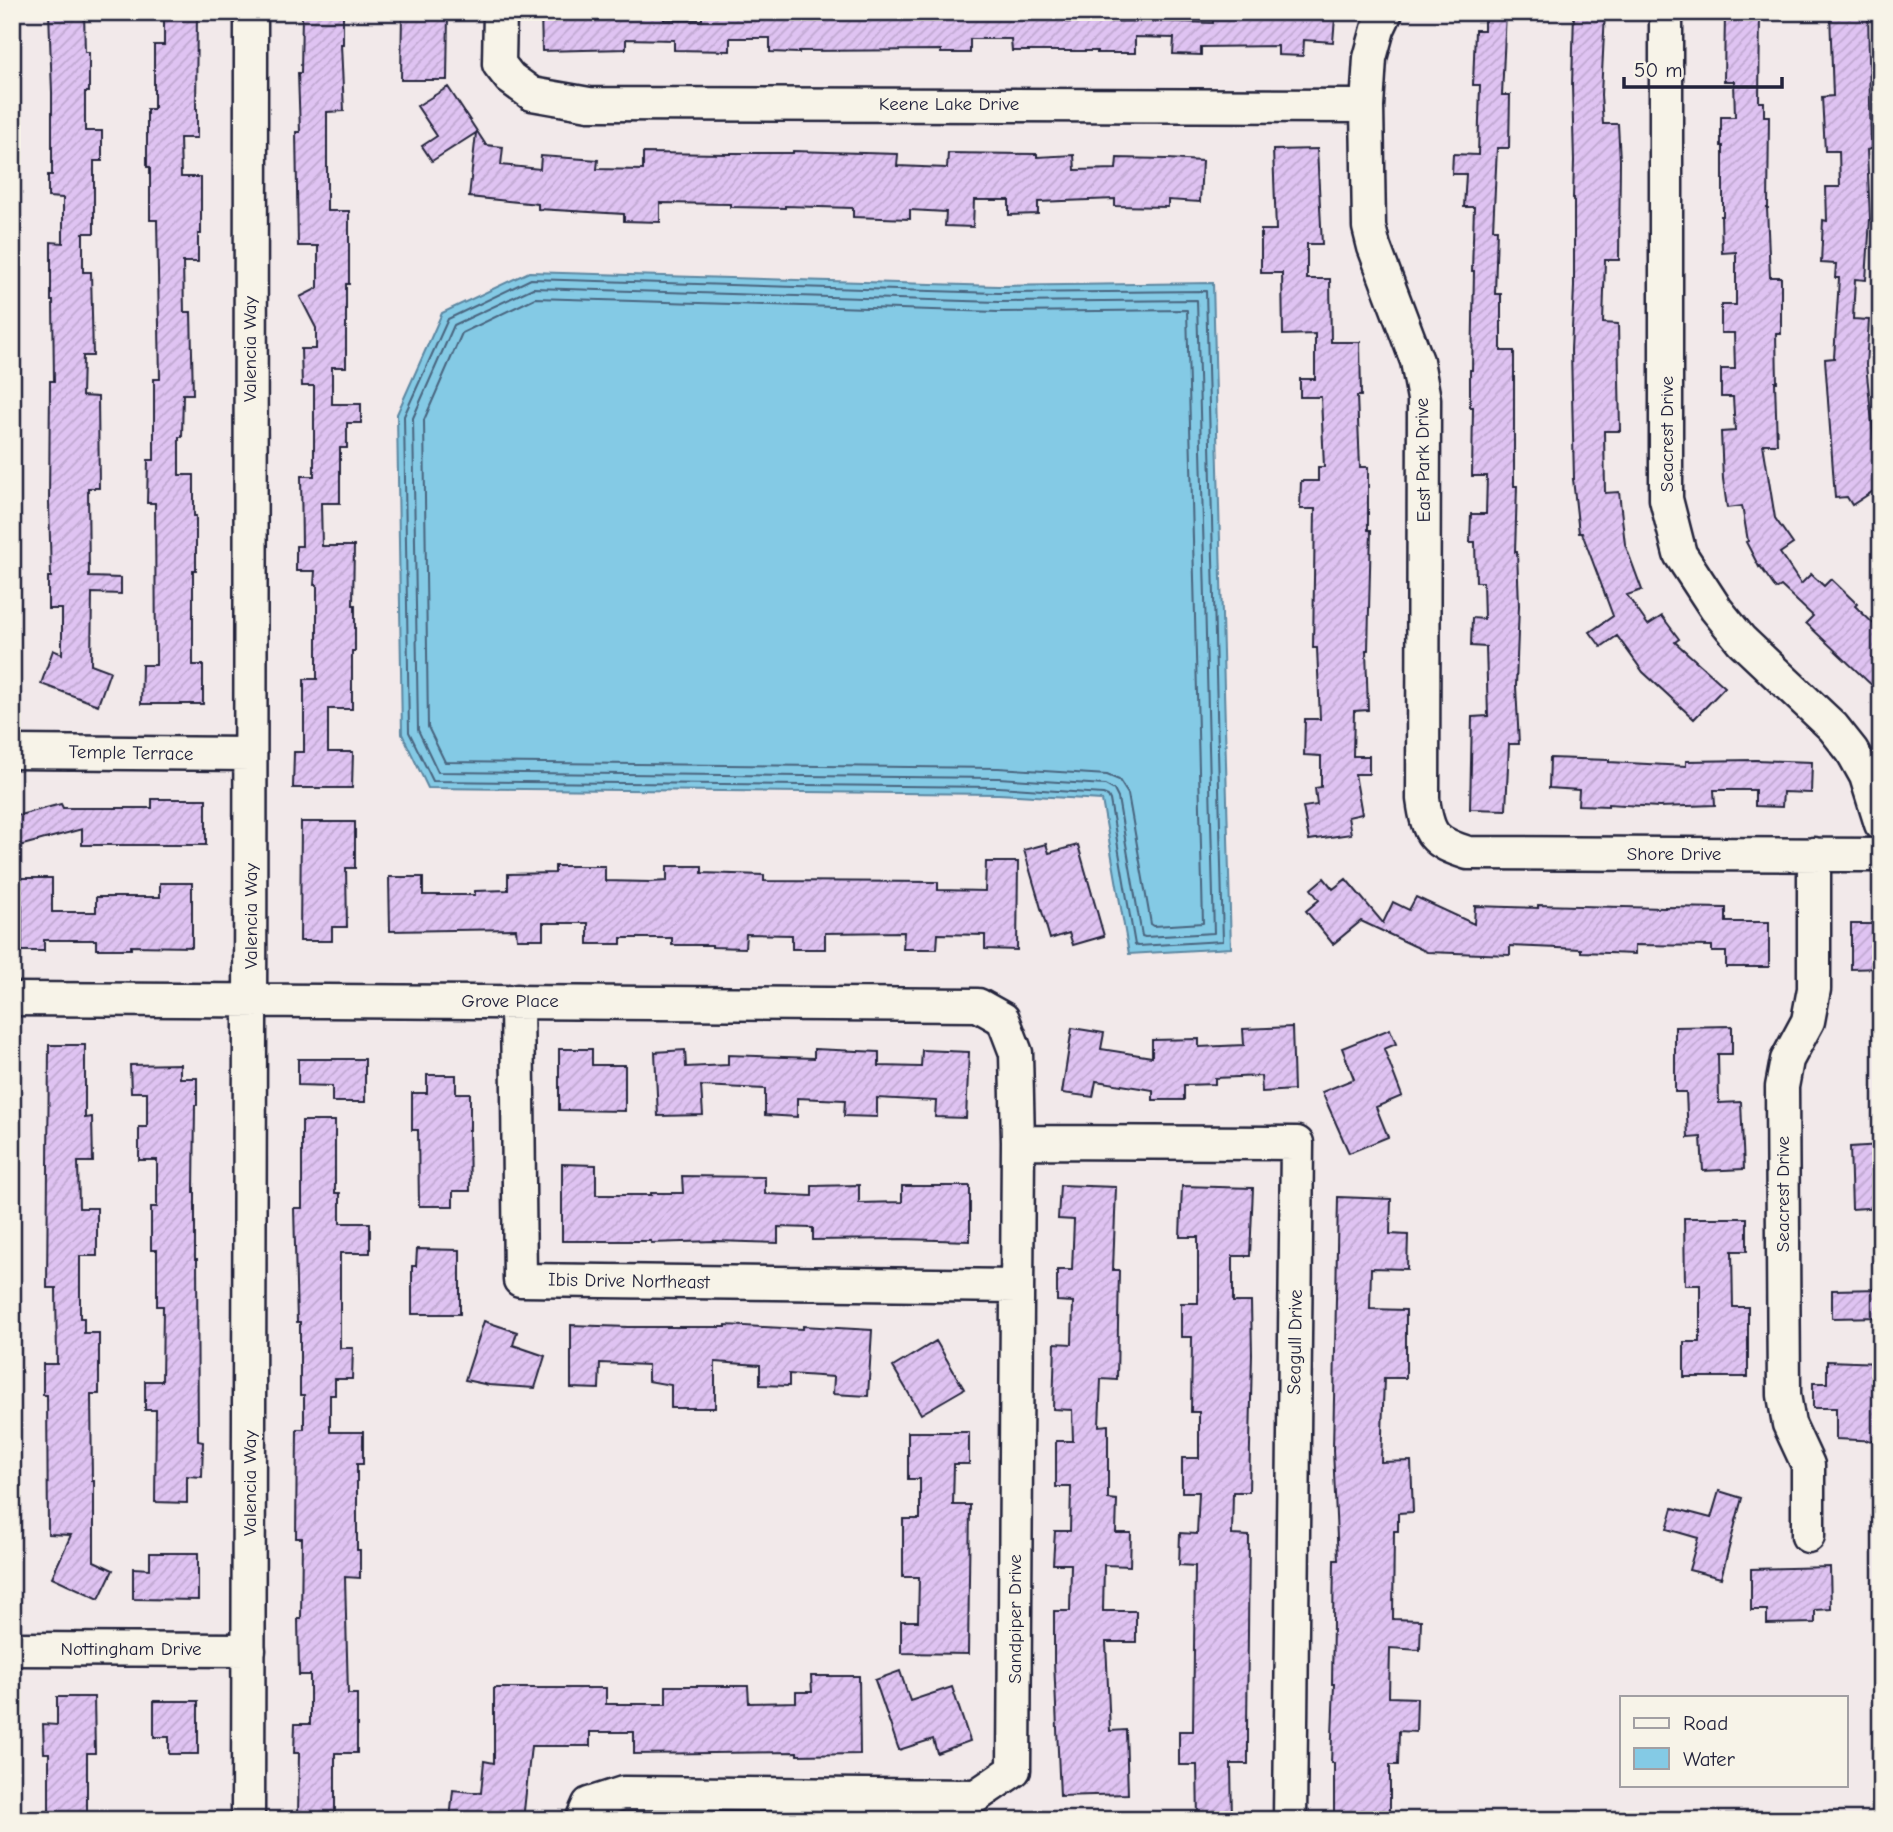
<svg xmlns="http://www.w3.org/2000/svg" width="1893" height="1832" font-family="'Comic Neue',sans-serif">
	<style>
		.water { fill: #84cae5; stroke: #5d87a1; stroke-width: 2 }
		.lines { fill: none; stroke-linecap: round; stroke-linejoin: round }
		.shore { stroke: #49657f; stroke-width: 2 }
		.building { fill: url(#building-hatch); stroke: #22223b; stroke-width: 2 }
		.minor-casing { stroke: #22223b; stroke-width: 37 }
		.minor { stroke: #f7f3e8; stroke-width: 32 }
		.labels { text-anchor: middle; dominant-baseline: central; stroke-width: 7; stroke-linejoin: round; paint-order: stroke }
		.street-label { font-size: 19px; fill: #22223b; stroke: #f7f3e8 }
	</style>
	<defs>
		<pattern id="building-hatch" width="6" height="6" patternUnits="userSpaceOnUse" patternTransform="scale(1.75)"><rect width="6" height="6" fill="#dfc3f2"/><path d="M-1 1l2-2M0 6l6-6M5 7l2-2" fill="none" stroke="#bfa7d0"/></pattern>
	</defs>
	<rect width="100%" height="100%" fill="#f2e9ea"/>
	<filter id="ink" filterUnits="userSpaceOnUse"><feTurbulence type="fractalNoise" baseFrequency=".0143" numOctaves="2"/><feDisplacementMap in="SourceGraphic" scale="14" xChannelSelector="R" yChannelSelector="G"/><feConvolveMatrix kernelMatrix="1 2 1 2 8 2 1 2 1" color-interpolation-filters="sRGB"/></filter>
	<g filter="url(#ink)">
		<!-- water -->
		<path class="water" d="M529,272L998,286L1213,283L1231,948L1129,954L1102,800L998,794L428,788L402,734L397,414L442,313Z"/>
		<g class="lines">
			<!-- shore -->
			<path class="shore" d="M531,279L998,293L1206,291L1223,941L1138,946L1135,945L1110,800L1108,796L1103,794L998,787L433,781L409,732L404,416L448,319Z
				M533,288L998,302L1197,300L1214,933L1145,937L1142,936L1118,798L1114,790L1105,785L998,778L438,772L418,730L413,418L454,325Z
				M535,298L998,312L1187,310L1203,923L1154,926L1151,924L1128,794L1119,780L1107,775L998,768L445,762L428,727L424,420L462,333Z"/>
		</g>
		<!-- building -->
		<path class="building" d="M49,12H84L85,52H89V92H85V131H102V161H94V233H83V272H91L93,356H83L82,396L98,397L99,488H88L89,577L121,578V594L92,593L91,664L110,671L98,705L41,684L53,650L62,654V609H48V577H51L49,502L50,381H54L53,301H51V242L63,243V198L48,197V175H52V92Z
			M164,12H197L196,109H197V138H180L181,177H201V234H198V262H183L184,312H191L193,394H183L182,437H179V475H194V516H196V570H193V665H203V704H141L142,665H156L155,503H147L148,460H154V379H160L157,220H150V167H147V109H154V45H164Z
			M302,12H343V44H341L344,111L327,112V211H349V284H346V367H332V404H361V423H347V448H340V503H321L322,546H354L353,605H355V651H352V709H328V752H353L352,788H293L294,752H304V679H317V585H314L315,571H296V546H302L301,476H314V386H302L301,349H316V328L300,297L318,288V246H298L296,132H300L298,73H301Z
			M402,12H448L447,80H401Z
			M541,12H664V20H702V12H1053V15H1067V22L1152,21L1213,23V12H1268V14L1335,18L1333,42L1304,40L1303,56L1278,55V46L1201,47V55L1173,54L1174,38L1135,37V53H1097V51H1012L1011,39H970V53H941V50L799,51V53L770,52V38H730V51L674,50V40L626,39V49L542,51Z
			M1484,12H1506L1502,95H1510L1509,148H1497L1493,229H1497L1495,294H1501V351H1514V486H1517L1515,552H1517L1519,605L1516,686L1519,744H1509L1506,810L1470,809L1472,717L1488,716L1486,647L1471,646L1472,618L1484,619L1483,582H1476L1475,542H1470L1471,514H1486L1487,476H1472L1473,407H1470V370H1472L1474,271H1472L1474,207H1464L1466,174H1452L1453,154L1478,155L1480,85H1473L1475,30H1484Z
			M1574,12H1605L1601,95L1603,124H1618L1620,161L1619,260H1605L1603,323L1618,324L1620,431H1604L1605,493L1619,492L1625,544L1642,590L1627,595L1648,625L1662,616L1679,639L1675,642L1725,687L1694,719L1643,672L1617,636L1601,647L1590,632L1613,616L1582,533H1579L1573,479H1574L1571,350L1574,287V198H1573L1574,161L1572,86Z
			M1725,12H1760L1759,102H1764V116H1769L1768,208H1767L1770,277H1781V334H1776L1777,382H1775L1777,444H1763L1775,518L1793,544L1780,553L1801,584L1811,574L1824,586L1831,579L1857,604L1855,606L1881,631V694L1806,623L1813,616L1781,586L1776,589L1760,566L1759,567L1746,542L1748,541L1742,506L1727,508L1723,479L1721,432L1735,431L1733,397H1721V369H1735L1734,333H1721V305H1736V252L1722,253L1721,216H1723V146H1721V117H1735L1734,81H1724Z
			M1830,12H1868L1871,149L1867,150L1870,219L1866,280L1855,279L1853,319L1869,320L1866,365L1876,460L1881,459V486L1852,505L1847,497L1835,498L1825,359L1834,358L1839,278H1835L1836,264L1821,263L1823,220L1827,221L1826,187H1840L1839,151H1825L1822,97L1833,96Z
			M448,87L486,145L503,147L501,165L540,169L541,156L598,160L597,169L643,170V153L731,154V153H793V151L898,154L897,166L947,168L948,153L1037,154V157L1074,155L1075,170L1116,169L1117,158L1168,159L1202,161L1200,202L1168,200V207L1115,206V199L1038,202V214L1009,215V200H974L973,227L945,226L946,212L910,210V219L853,217V208L785,206V208L730,207V204L660,203V222L624,221V214L538,209V204L469,197L476,133L432,161L422,146L437,136L417,106Z
			M1317,149L1322,244H1307V279H1330L1331,342H1360L1361,396H1357L1360,467H1368V530H1371L1368,650H1366L1368,710L1354,711L1353,756H1369V774H1355L1362,814L1348,817L1351,834L1309,840L1303,807L1317,805L1315,788L1321,787V756L1304,755L1305,719H1320L1317,648H1313L1315,509H1300L1301,481H1318V467H1324L1321,397H1300V379H1315V334L1283,335L1282,273H1261V230H1276L1273,150Z
			M1550,758L1609,760V762L1686,766V761L1756,760L1812,762L1811,793L1783,792L1782,807L1755,806V790H1714L1715,805L1659,807L1608,804V806L1578,805L1579,790L1549,788Z
			M152,799H206V845H82V829L19,846L12,821V817L61,804L63,808H152Z
			M301,822H355V868H346L347,927H332V941H300Z
			M1046,844L1049,853L1078,845L1104,936L1073,945L1069,933L1050,939L1024,850Z
			M986,862H1018L1017,950L985,949V935L938,934L937,949H903L904,932L825,933V949H792V935L746,934L745,948L712,947V945H672V938H621V944H588V923H543V939H517L516,929L390,931L389,877H423V895H475V891L508,890V874L555,873V866H605V881L650,882L667,881V866H702V873L764,875V881L938,882V890L985,891Z
			M17,878H52V912H96V897H160V883H192V947L131,946V949H96V940H44V951H22V905H17Z
			M1324,878L1333,889L1346,879L1383,923L1393,902L1409,910L1416,897L1474,924L1475,906L1538,908V905L1665,908V907L1726,908V922H1769V967H1726V952H1712V946L1635,945V954L1581,952V949L1510,946V955L1427,952L1361,921L1333,944L1306,911L1319,900L1311,889Z
			M1851,924H1881V968L1851,969Z
			M1732,1026V1054H1718L1719,1103L1741,1102L1744,1169L1703,1171L1701,1137L1688,1138L1686,1092H1675V1027Z
			M1292,1027L1294,1090L1262,1092L1261,1076L1215,1078V1084L1184,1085V1100H1153V1090L1096,1081L1093,1097L1062,1093L1072,1028L1104,1033L1101,1049L1152,1057V1040L1199,1039V1047L1244,1045L1243,1029Z
			M1390,1029L1396,1044L1384,1049L1402,1096L1376,1107L1388,1137L1349,1153L1322,1092L1354,1079L1342,1048Z
			M49,1045H85V1118L92,1117L93,1162H78L79,1208H97V1256H80V1318H84V1333H99V1394H91L92,1481H94V1561L113,1570L99,1599L52,1577L71,1535L48,1534L47,1395H43V1364H57L56,1288H47Z
			M559,1049H592V1065H625V1111L559,1110Z
			M814,1049L879,1052V1066L921,1067L922,1050L969,1052L966,1118L935,1117L936,1101L877,1098V1117L844,1116L845,1100L797,1098V1117L765,1115V1089L701,1086L703,1115L658,1116L655,1052L685,1050L686,1067L728,1065V1055L814,1058Z
			M298,1059H365V1102H332V1086L298,1085Z
			M180,1064V1078H197V1105H195L194,1193H195V1259H197L198,1441L203,1442L202,1477L187,1476V1503L155,1502L156,1410H145V1381H162L163,1306H157V1250H151V1207H157V1160H139V1127H147V1092H131L130,1065Z
			M427,1075H456V1093H470V1130H469L470,1191H453V1206H419L418,1130H412V1093H427Z
			M302,1121H335V1193H340V1223H370V1253H340V1348H353L352,1379H335V1395H330V1432H363V1464H357V1550H360V1578L345,1577L348,1694H357V1753H335V1819H298L299,1753H294L295,1724H310V1675H299L298,1619H301L302,1538H296L297,1429H304V1395H300V1322H297L294,1208H302Z
			M1881,1145V1207L1852,1209L1850,1147Z
			M562,1164L596,1165V1195H651V1193H683L682,1176L765,1177V1194L812,1196V1186L859,1185V1203L902,1202V1186H970V1241L902,1239L813,1240V1228L778,1227V1243L715,1241L651,1243V1241H562Z
			M1060,1185L1116,1187L1113,1270H1119L1117,1380L1101,1379L1099,1426L1108,1425V1499L1117,1500L1116,1533H1131L1130,1566L1104,1565L1103,1611H1136V1642H1106L1110,1731L1126,1730L1128,1794L1060,1796L1054,1661V1611H1070L1071,1564H1053L1055,1531H1070L1071,1487H1056V1441H1073L1072,1410L1053,1409L1055,1343L1072,1344L1073,1302L1057,1301V1270H1072L1074,1220L1058,1219Z
			M1182,1186L1253,1188L1250,1256H1233V1302H1251L1252,1354L1249,1492H1233L1232,1535L1249,1536L1247,1730H1248V1764H1231L1232,1820H1198L1197,1765H1179V1731H1193L1195,1566L1179,1565L1180,1533L1197,1534L1199,1492H1182V1458H1199V1412H1191L1192,1337H1181V1303H1198V1237H1180Z
			M1338,1197L1391,1199L1390,1234L1408,1235L1407,1269L1371,1268L1370,1309L1406,1310V1378H1384L1381,1462L1411,1461L1413,1512L1398,1513V1531H1394L1393,1619L1421,1620L1420,1650L1390,1648L1389,1697L1417,1698L1416,1732L1399,1731L1398,1765H1390V1820H1334V1763H1331L1334,1684H1332L1334,1560H1338L1333,1450Z
			M1684,1218H1747V1251H1732L1733,1307H1748V1377H1684V1342H1700V1285H1685Z
			M417,1249L460,1250V1314H412V1266H416Z
			M1881,1289V1317L1832,1318V1290Z
			M484,1321L517,1332L513,1345L545,1356L535,1388L489,1385L465,1380Z
			M571,1325L628,1327H726V1325L803,1329V1326L872,1330L868,1396L833,1394L834,1377L789,1374V1386L760,1385V1365L715,1362V1408H671V1385L648,1381V1365L600,1363L599,1389L571,1388Z
			M936,1341L964,1389L921,1414L893,1367Z
			M1827,1361L1881,1363V1441L1836,1439V1408H1813V1383H1827Z
			M908,1432H969V1464H954L953,1505H970L968,1654L901,1653V1621H918L919,1577H903V1519H920V1479H908Z
			M1719,1491L1742,1498L1721,1578L1689,1570L1698,1538L1667,1529L1673,1508L1711,1518Z
			M150,1553H198V1600L133,1599V1568L150,1569Z
			M1830,1567L1831,1609L1815,1610V1623L1767,1624V1610H1751V1569Z
			M900,1671L910,1701L952,1687L970,1741L937,1753L933,1739L899,1750L875,1680Z
			M811,1676H859L860,1754L797,1755V1752L634,1754V1732H590V1746H531L523,1820H450L453,1790L481,1793L484,1761L494,1763V1688H606V1704H666V1686H748L749,1703L796,1702V1692H812Z
			M57,1697H94L95,1753H87V1820H49V1753H44L43,1724L57,1725Z
			M154,1701H198V1754H169V1737H154Z"/>
		<g class="lines">
			<!-- minor casing -->
			<g class="minor-casing">
				<path id="minor" d="M500,12L499,64L510,78L532,94L589,104L1367,106
					M1386,12L1378,29L1370,58L1367,106L1369,227L1374,247L1417,361L1424,399L1423,799C1428,835 1433,842 1468,853L1881,855
					M1666,12V499L1680,554L1716,609L1741,640L1833,727L1852,751L1866,776L1881,824
					M12,752L250,754
					M12,999L978,1005L1003,1019L1016,1053L1018,1142L1014,1770L976,1796L623,1793L589,1804L582,1820
					M517,1001L520,1280L1016,1286
					M1018,1142L1297,1143L1290,1820
					M1808,1536V1465L1789,1424L1784,1395L1782,1087L1787,1060L1808,1021L1814,989V854
					M12,1649L249,1650
					M248,1820C251,1217 250,615 251,12"/>
			</g>
			<!-- minor -->
			<use href="#minor" class="minor"/>
		</g>
	</g>
	<g class="labels">
		<!-- street labels -->
		<g class="street-label">
			<text x="949" y="104">Keene Lake Drive</text>
			<text transform="translate(250 349) rotate(-90)">Valencia Way</text>
			<text transform="translate(1667 434) rotate(-90)">Seacrest Drive</text>
			<text transform="translate(1423 460) rotate(-91)">East Park Drive</text>
			<text transform="translate(131 753) rotate(1)">Temple Terrace</text>
			<text x="1674" y="854">Shore Drive</text>
			<text transform="translate(251 916) rotate(-90)">Valencia Way</text>
			<text x="510" y="1001">Grove Place</text>
			<text transform="translate(1783 1194) rotate(-90)">Seacrest Drive</text>
			<text transform="translate(629 1281) rotate(1)">Ibis Drive Northeast</text>
			<text transform="translate(1295 1342) rotate(-89)">Seagull Drive</text>
			<text transform="translate(250 1483) rotate(-90)">Valencia Way</text>
			<text transform="translate(1015 1619) rotate(-90)">Sandpiper Drive</text>
			<text x="131" y="1649">Nottingham Drive</text>
		</g>
	</g>
	<!-- margin -->
	<rect width="1893" height="1832" fill="none" stroke="#f7f3e8" stroke-width="42"/>
	<rect x="21" y="21" width="1851" height="1790" fill="none" stroke="#22223b" stroke-width="2.5" filter="url(#ink)"/>
	<!-- legend -->
	<rect x="1620" y="1696" width="228" height="91" fill="#f7f3e8" stroke="#a29fa3" stroke-width="2"/>
	<rect x="1634" y="1718" width="35" height="10" fill="#f7f3e8" stroke="#a29fa3" stroke-width="2"/>
	<text x="1683" y="1730" font-size="21" fill="#22223b">Road</text>
	<rect x="1634" y="1748" width="35" height="21" fill="#84cae5" stroke="#a29fa3" stroke-width="2"/>
	<text x="1683" y="1766" font-size="21" fill="#22223b">Water</text>
	<!-- scale -->
	<path d="M1624 77v10h158v-10" fill="none" stroke="#22223b" stroke-width="3.5"/>
	<text x="1634" y="77" font-size="21" fill="#22223b" stroke="#f7f3e8" stroke-width="5" paint-order="stroke">50 m</text>
</svg>
